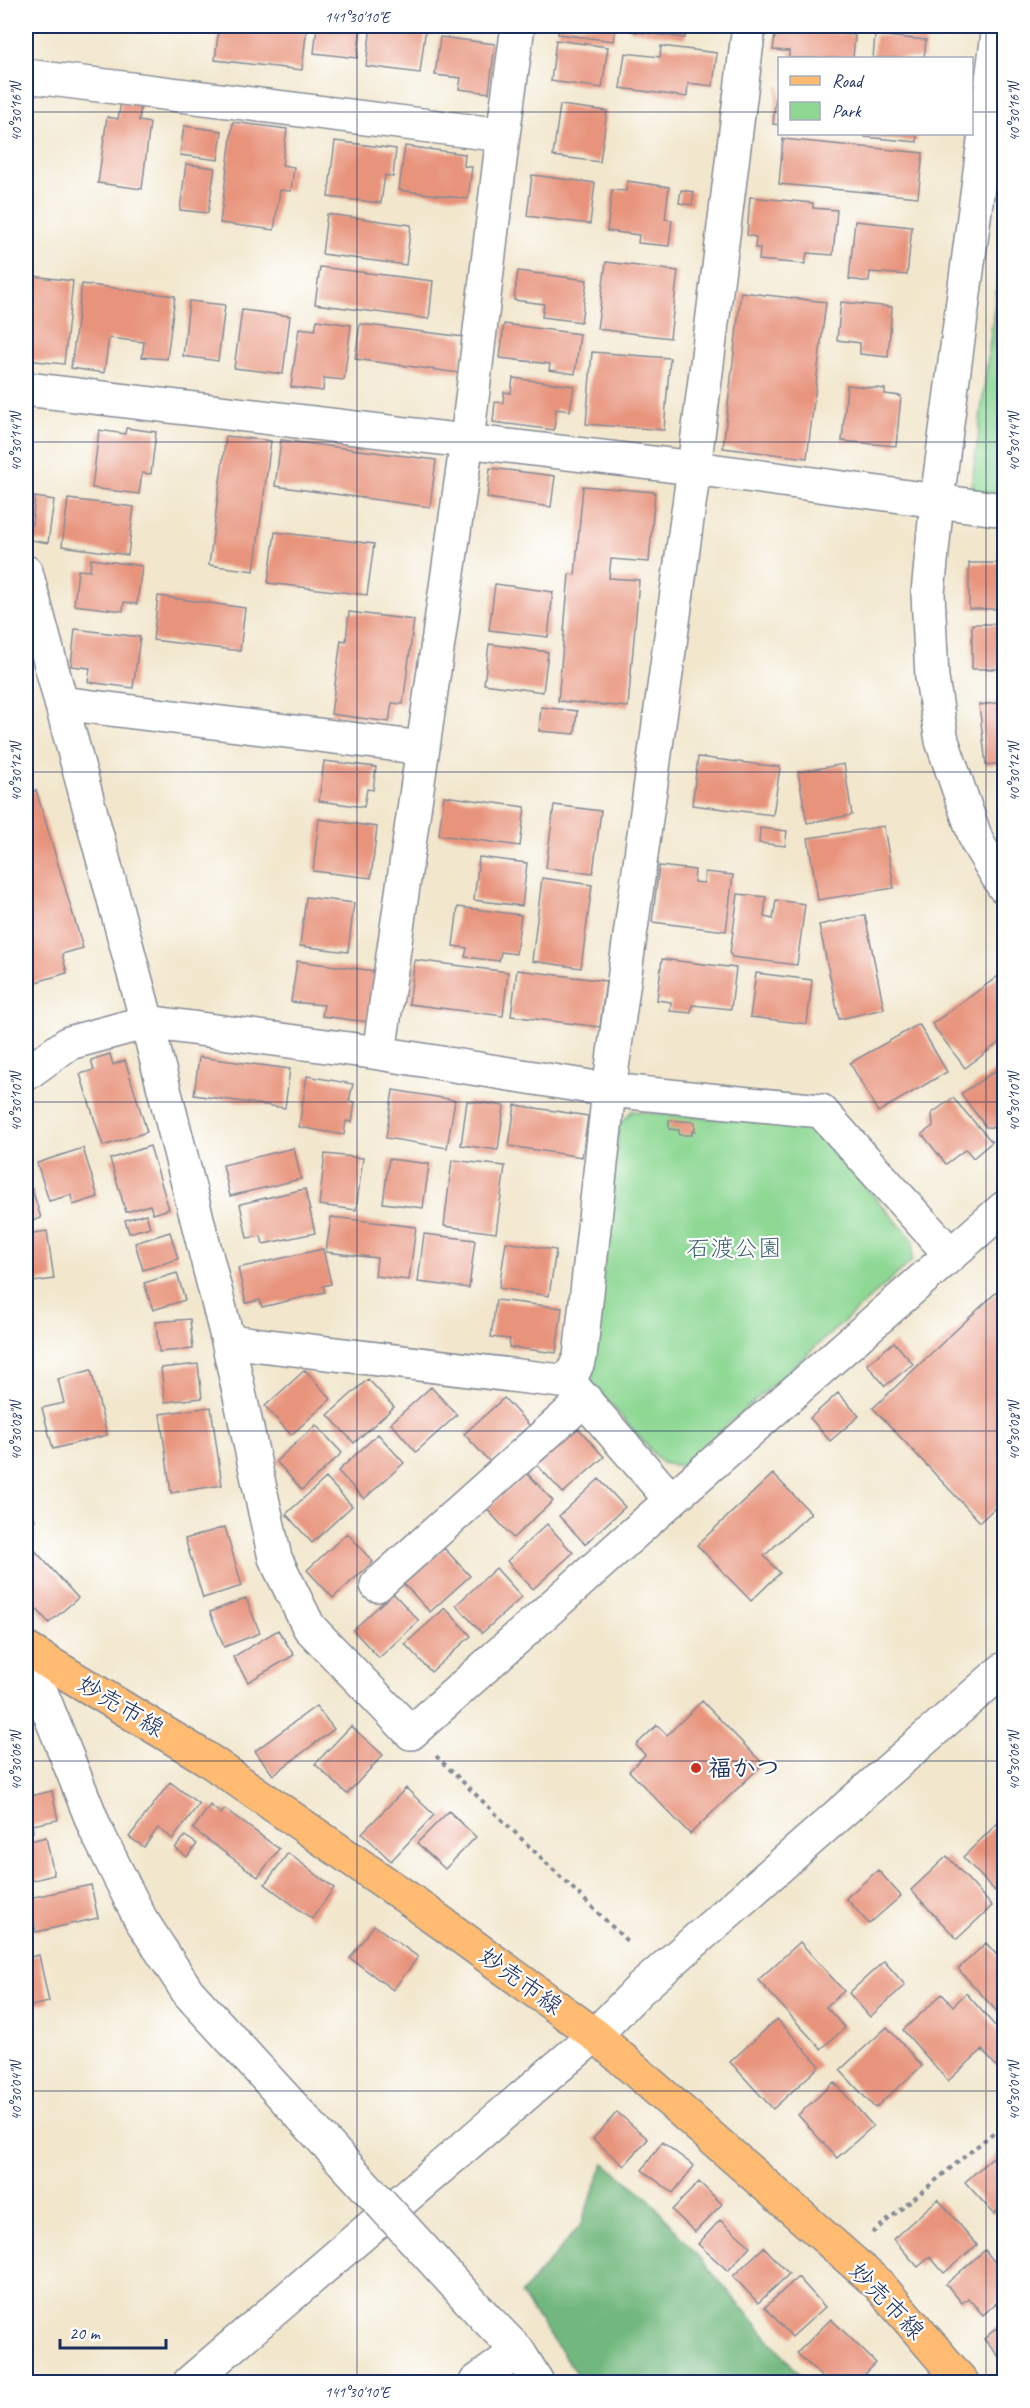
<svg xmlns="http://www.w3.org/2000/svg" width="1030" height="2408" font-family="Caveat,'Klee One',sans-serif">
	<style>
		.green { fill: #8ed894; stroke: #548479; stroke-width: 1.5 }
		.forest { fill: #72b87e; stroke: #46746e; stroke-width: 1.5 }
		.building { fill: #e8947d }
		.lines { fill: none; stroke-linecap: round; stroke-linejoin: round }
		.minor-casing { stroke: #868b96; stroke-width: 36 }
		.major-casing { stroke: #868b96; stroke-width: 36 }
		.path { stroke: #868b96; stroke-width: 4; stroke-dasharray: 4.5 4.5; stroke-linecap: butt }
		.minor { stroke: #fff; stroke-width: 33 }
		.major { stroke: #ffbb71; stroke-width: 33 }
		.minor-bridge-casing { stroke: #868b96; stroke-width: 36; stroke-linecap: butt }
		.minor-bridge { stroke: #fff; stroke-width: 33 }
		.ticks { fill: none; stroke: #1b2f5e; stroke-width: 1.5; stroke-opacity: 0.45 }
		.poi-dot { fill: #c8321e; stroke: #fff; stroke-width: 2 }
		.labels { text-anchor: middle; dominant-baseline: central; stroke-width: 4.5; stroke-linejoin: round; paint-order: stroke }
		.park-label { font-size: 24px; fill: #3e626e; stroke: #fff }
		.street-label { font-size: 24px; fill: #1b2f5e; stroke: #fff }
		.poi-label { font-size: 24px; font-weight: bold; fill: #1b2f5e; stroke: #fff; text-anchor: start }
		.neatline { fill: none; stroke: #1b2f5e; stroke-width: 2 }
		.ticks-label { font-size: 15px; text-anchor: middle; fill: #1b2f5e }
	</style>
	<rect width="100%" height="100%" fill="#fff"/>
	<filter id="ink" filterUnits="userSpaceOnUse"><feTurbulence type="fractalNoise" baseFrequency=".0167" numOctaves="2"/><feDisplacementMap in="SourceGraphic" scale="12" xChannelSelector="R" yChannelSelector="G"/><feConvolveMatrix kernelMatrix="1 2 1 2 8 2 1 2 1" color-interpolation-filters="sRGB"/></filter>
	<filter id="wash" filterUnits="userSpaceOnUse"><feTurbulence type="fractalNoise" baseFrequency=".008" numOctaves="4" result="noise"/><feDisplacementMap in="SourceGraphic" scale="24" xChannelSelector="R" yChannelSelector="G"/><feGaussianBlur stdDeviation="1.35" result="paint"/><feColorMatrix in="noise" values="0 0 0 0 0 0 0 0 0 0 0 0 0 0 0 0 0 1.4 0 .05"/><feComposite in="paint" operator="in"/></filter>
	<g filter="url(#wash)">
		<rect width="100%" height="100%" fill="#f2e7cd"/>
		<!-- green -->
		<path class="green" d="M1004,230V497L971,492Z
			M632,1111L811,1127L913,1240L912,1261L681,1466L662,1463L591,1382L619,1125Z"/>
		<!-- forest -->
		<path class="forest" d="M604,2163L648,2198L806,2382H582L521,2294L580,2226Z"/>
		<g id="blocks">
			<!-- building -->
			<path class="building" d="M219,26H307L302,70L215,60Z
				M317,26H361L357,58L314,53Z
				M371,26H426L420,73L366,66Z
				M559,26H616L614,41L558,34Z
				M631,26H687L685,38L630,31Z
				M776,28L855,35L853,58H789V51L773,50Z
				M875,35L926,40L924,58H873Z
				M440,37L495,44L489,93L459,89L461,78L435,75Z
				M556,40L608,47L602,88L551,81Z
				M661,46L717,53L713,86L688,83L687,97L620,88L625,53L660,57Z
				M777,86L780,87V125L773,124Z
				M121,102L141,104L139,121L150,123L142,189L98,183L107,117L118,119Z
				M560,105L607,111L600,162L553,156Z
				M233,122L287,129L282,165L294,167L291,191L280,190L274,230L220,223Z
				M184,126L222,131L218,160L180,155Z
				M865,134H917V142L865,137Z
				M783,139L923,153L918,197L779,184Z
				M335,141L396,149L393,177L385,175L381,203L328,197Z
				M405,146L465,154L464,166L472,167L468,199L399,190Z
				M186,164L215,168L208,213L180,210Z
				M532,175L595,183L590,224L527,216Z
				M627,181L669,187L665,219L672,220L669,246L638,243L639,235L607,231L612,190L626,191Z
				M681,190L694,192L692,205L679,203Z
				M750,197L813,203V208L837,210L833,255L807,253L805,264L759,260L760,248H755L756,237L747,235Z
				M327,214L411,225L406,265L322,254Z
				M855,221L912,227L907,275L870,272L869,282L849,279Z
				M606,262L678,271L670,338L597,329Z
				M320,267L433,281L429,319L315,304Z
				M518,271L587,280L581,322L542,317L544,304L514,300Z
				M32,276L73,281L64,364L26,360V334Z
				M82,284L175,296L167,359L142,357L144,342L109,338L104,373L71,368Z
				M741,292L826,302L807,458L723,448Z
				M189,301L225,305L218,361L183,356Z
				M841,302L892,307L888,357L860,354V343L837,340Z
				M242,310L290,316L283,374L234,368Z
				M317,320L351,325L344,380L324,378L323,391L291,387L299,328L315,330Z
				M360,324L464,337L459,373L355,359Z
				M504,324L580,334L575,374L549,370L550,364L500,358Z
				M592,352L670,358L664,430L586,424Z
				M513,378L574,386L570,411L556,409L554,430L493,422L495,402L503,403L504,392L511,393Z
				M847,385L885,389V394L901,396L896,446L842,441Z
				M126,428L156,432L151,474L142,473L139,494L92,488L99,430L125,434Z
				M226,436L271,441L254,571L209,565Z
				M281,440L436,460L430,507L275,486Z
				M490,468L555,476L551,507L487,498Z
				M583,486L655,492L649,562L611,559L609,578L639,580L628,707L558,701L569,574L575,575Z
				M35,497L54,500L48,543L30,540Z
				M68,499L134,507L128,555L62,546Z
				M275,532L374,544L367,595L268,583Z
				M91,559L142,566L137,604L124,602L123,611L74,605L78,570L90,571Z
				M969,563H1004V609H969Z
				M495,584L553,592L548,637L489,630Z
				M158,596L245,608L240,651L153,640Z
				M349,612L414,620L403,704L392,703L389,722L331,714L341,640L346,641Z
				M972,624H1004V669H972Z
				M75,629L140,637L133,688L88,682L90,668L71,666Z
				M489,644L548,652L543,692L484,684Z
				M1004,702V763L986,765L979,705Z
				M541,707L577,711L575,734L539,731Z
				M698,757L780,767L773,815L692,805Z
				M324,761L376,767L373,790L367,789L364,807L319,801Z
				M844,764L852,815L807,823L798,772Z
				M36,790L83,948L62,954L67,973L26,985V794Z
				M444,796L525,807L520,846L439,835Z
				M554,805L601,811L593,873L546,868Z
				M319,819L377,827L371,878L313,871Z
				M884,826L894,888L818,900L808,838Z
				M760,828L787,831L785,846L759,843Z
				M479,857L527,863L522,906L474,900Z
				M659,866L695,870L694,882L704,883L705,872L733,875L726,931L652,922Z
				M542,878L592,885L581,968L532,961Z
				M738,894L766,897L764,917L773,919L776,900L805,904L797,965L732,957L730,954Z
				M306,897L354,903L348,952L300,946Z
				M458,907L521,915L516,954L501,952L499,961L465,957L467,948L453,946Z
				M865,915L884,1009L839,1019L819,925Z
				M662,959L736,968L731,1009L692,1005L691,1013L670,1011L671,1002L657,1000Z
				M415,960L508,972L503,1016L409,1004Z
				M297,961L375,971L368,1022L322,1016L324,1005L291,1002Z
				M517,970L606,981L600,1027L511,1016Z
				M1004,972V1039L965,1068L932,1024Z
				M756,973L812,980L807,1024L750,1017Z
				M919,1024L947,1072L878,1112L850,1063Z
				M110,1054L113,1065L125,1060L147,1132L103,1146L80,1074L94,1070L91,1060Z
				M199,1057L290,1069L285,1108L194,1095Z
				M1004,1065V1128L986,1127L961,1094Z
				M307,1076L353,1084L349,1101L355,1102L352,1122L346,1121L344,1135L299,1127Z
				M393,1090L455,1100L447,1148L386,1138Z
				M953,1098L992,1142L973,1158L966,1149L946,1164L922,1134L933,1126L932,1113Z
				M467,1101L504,1106L498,1150L461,1145Z
				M515,1105L588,1116L582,1157L509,1146Z
				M669,1120L695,1122V1131H692V1135H679V1130L669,1129Z
				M150,1146L169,1209L153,1214L150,1205L126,1212L110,1159Z
				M83,1148L98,1197L73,1205L71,1195L49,1201L37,1163Z
				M294,1148L301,1179L230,1196L223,1165Z
				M325,1154L363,1158L356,1210L319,1205Z
				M389,1159L429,1164L423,1208L383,1203Z
				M452,1160L505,1166L496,1233L444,1226Z
				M32,1189L41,1218L26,1223V1191Z
				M305,1189L315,1233L263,1244L261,1236L247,1238L240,1204Z
				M146,1214L150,1227L129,1233L125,1220Z
				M331,1217L416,1227L409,1280L375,1276L377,1258L326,1252Z
				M47,1231L54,1279L26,1283V1234Z
				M170,1232L178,1259L143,1270L135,1243Z
				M424,1234L475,1240L469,1288L418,1282Z
				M506,1242L556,1250L549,1296L499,1288Z
				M323,1249L331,1284L323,1286L325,1292L262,1307L260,1300L246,1303L238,1268Z
				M177,1273L185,1300L153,1310L144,1283Z
				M1004,1285V1499L980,1522L873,1408Z
				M496,1300L562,1308L556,1353L509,1347L510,1339L491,1337Z
				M190,1319L193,1349L159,1352L156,1322Z
				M894,1342L913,1364L885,1386L867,1364Z
				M198,1364L202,1398L165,1402L161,1368Z
				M91,1370L107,1435L53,1449L42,1408L64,1403L58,1379Z
				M305,1370L331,1399L291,1435L265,1406Z
				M368,1379L394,1407L354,1443L328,1415Z
				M431,1387L457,1415L416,1452L391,1423Z
				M838,1393L859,1416L830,1441L810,1418Z
				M504,1398L530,1426L490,1462L464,1434Z
				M211,1407L222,1485L171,1493L160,1414Z
				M316,1425L342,1453L302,1490L276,1461Z
				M578,1428L604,1457L563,1493L537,1465Z
				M378,1434L404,1463L364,1499L338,1471Z
				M527,1473L553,1501L513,1538L487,1509Z
				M773,1474L811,1513L764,1556L780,1573L751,1601L697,1545Z
				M326,1478L352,1506L312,1543L286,1514Z
				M599,1479L625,1507L585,1544L559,1516Z
				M26,1487L35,1520L26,1522Z
				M547,1524L573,1553L533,1589L507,1561Z
				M225,1527L242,1586L203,1598L185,1539Z
				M347,1533L373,1562L333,1598L307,1570Z
				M30,1545L78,1598L49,1623L26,1597V1549Z
				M444,1548L470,1576L430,1612L404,1584Z
				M496,1568L522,1597L482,1633L456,1605Z
				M393,1593L419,1621L379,1658L353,1630Z
				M246,1598L260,1633L224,1647L210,1612Z
				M445,1608L471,1636L431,1672L405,1644Z
				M278,1630L294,1655L248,1682L233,1657Z
				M702,1701L763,1764L690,1834L629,1771L645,1755L636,1745L657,1725L667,1735Z
				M316,1706L334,1729L273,1775L255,1751Z
				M351,1726L383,1755L347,1794L315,1764Z
				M170,1782L199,1804L173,1839L158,1828L144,1847L129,1837Z
				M406,1788L434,1815L391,1861L362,1833Z
				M52,1791L58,1820L32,1825L33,1832L26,1834V1797Z
				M210,1805L221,1814L225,1809L279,1849L258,1877L193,1829Z
				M449,1811L476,1837L445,1869L417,1843Z
				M1004,1817V1883L995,1891L963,1857Z
				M185,1836L197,1844L187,1857L175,1848Z
				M46,1837L54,1875L26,1882V1842Z
				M288,1853L334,1888L312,1919L265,1884Z
				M947,1856L992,1906L957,1939L911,1890Z
				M878,1870L901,1896L869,1924L846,1898Z
				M91,1885L98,1918L36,1932L29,1898Z
				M374,1925L418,1957L393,1990L350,1958Z
				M800,1942L844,1991L826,2007L845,2028L821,2049L758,1980Z
				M986,1943L1004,1963V2019L958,1969Z
				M39,1955L49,2002L26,2007V1958Z
				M884,1961L905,1985L870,2017L849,1993Z
				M966,1993L1004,2036V2060L997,2067L982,2050L948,2081L903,2030L942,1994L953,2006Z
				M777,2019L820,2066L773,2109L730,2062Z
				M887,2027L922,2066L875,2108L840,2070Z
				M834,2082L873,2126L837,2158L798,2115Z
				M617,2112L648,2139L624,2166L593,2139Z
				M662,2142L694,2166L673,2193L642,2170Z
				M1004,2147V2205L994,2214L965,2182Z
				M699,2182L722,2204L695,2232L672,2210Z
				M938,2199L977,2245L944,2273L930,2257L918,2267L893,2239Z
				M720,2220L750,2246L728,2271L698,2244Z
				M764,2247L789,2274L758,2303L733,2276Z
				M985,2250L1004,2274V2296L983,2315L968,2298L962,2303L946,2284Z
				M798,2277L825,2307L792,2337L765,2307Z
				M831,2319L876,2363L857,2382H827L797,2353Z
				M1004,2321V2363L984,2339Z"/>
		</g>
	</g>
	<g filter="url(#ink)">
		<use href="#blocks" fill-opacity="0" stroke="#868b96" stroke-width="1.5"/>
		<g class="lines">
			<!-- minor casing -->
			<g class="minor-casing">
				<path id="minor" d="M999,26L937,500L928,593L932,678L942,741L977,842L1004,887
					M26,76L503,135
					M26,389L694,468L1004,510
					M26,572L147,1022L228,1341L275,1558L309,1627L411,1733L671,1500L1004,1208
					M61,703L423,748
					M379,1053L467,441L503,135L518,26
					M26,1074L69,1043L147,1022L379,1053L609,1090L821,1111L951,1255
					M228,1341L569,1382L671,1500
					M569,1382L580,1357L609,1090L694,468L749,26
					M377,1585L585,1399
					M26,1654L96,1830L140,1918L188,1992L304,2119
					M484,2316L518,2351L537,2382
					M190,2382L595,2035L639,1990L1004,1669
					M476,2382L518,2351"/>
			</g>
			<!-- major casing -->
			<g class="major-casing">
				<path id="major" d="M26,1649L204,1757L416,1904L595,2035L879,2285L962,2382"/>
			</g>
			<!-- path -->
			<path class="path" d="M436,1756L627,1941
				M872,2233L1004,2124"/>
			<!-- minor -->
			<use href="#minor" class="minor"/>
			<!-- major -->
			<use href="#major" class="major"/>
			<!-- minor-bridge casing -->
			<g class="minor-bridge-casing">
				<path id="minor-bridge" d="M304,2119L484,2316"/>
			</g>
			<!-- minor-bridge -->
			<use href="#minor-bridge" class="minor-bridge"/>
		</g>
	</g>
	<!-- ticks -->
	<path class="ticks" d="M357,26V2382M986,26V2382M26,112H780M972,112H1004M26,442H1004M26,772H1004M26,1102H1004M26,1431H1004M26,1761H1004M26,2091H1004"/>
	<!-- markers -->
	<circle class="poi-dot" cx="696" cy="1768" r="6"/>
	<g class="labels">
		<!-- park labels -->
		<g class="park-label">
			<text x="734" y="1248">石渡公園</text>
		</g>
		<!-- street labels -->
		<g class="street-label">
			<text transform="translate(121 1706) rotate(31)">妙売市線</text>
			<text transform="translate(521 1981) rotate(36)">妙売市線</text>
			<text transform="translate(887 2301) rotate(46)">妙売市線</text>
		</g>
		<!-- poi labels -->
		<g class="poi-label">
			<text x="708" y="1768">福かつ</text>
		</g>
	</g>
	<!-- margin -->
	<rect width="1030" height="2408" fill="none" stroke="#fff" stroke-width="66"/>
	<!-- legend -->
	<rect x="778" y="57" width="195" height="78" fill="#ffffff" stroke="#a4acbf" stroke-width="1.5"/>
	<rect x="790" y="76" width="30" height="9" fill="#ffbb71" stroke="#a4acbf" stroke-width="1.5"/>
	<text x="832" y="87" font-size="18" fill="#1b2f5e">Road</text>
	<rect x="790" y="102" width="30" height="18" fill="#8ed894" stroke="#a4acbf" stroke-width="1.5"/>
	<text x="832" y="117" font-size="18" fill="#1b2f5e">Park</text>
	<!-- scale -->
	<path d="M60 2339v9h106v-9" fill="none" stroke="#1b2f5e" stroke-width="3"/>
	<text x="69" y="2339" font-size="18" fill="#1b2f5e" stroke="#ffffff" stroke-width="4.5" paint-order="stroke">20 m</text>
	<rect x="33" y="33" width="964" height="2342" class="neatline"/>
	<g class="ticks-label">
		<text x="357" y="22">141°30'10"E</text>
		<text transform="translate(16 112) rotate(-90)" y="5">40°30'16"N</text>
		<text transform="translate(1014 112) rotate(-90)" y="5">40°30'16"N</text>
		<text transform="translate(16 442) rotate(-90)" y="5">40°30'14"N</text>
		<text transform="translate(1014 442) rotate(-90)" y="5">40°30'14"N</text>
		<text transform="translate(16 772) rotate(-90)" y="5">40°30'12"N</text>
		<text transform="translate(1014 772) rotate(-90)" y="5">40°30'12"N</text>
		<text transform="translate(16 1102) rotate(-90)" y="5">40°30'10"N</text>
		<text transform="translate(1014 1102) rotate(-90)" y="5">40°30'10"N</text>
		<text transform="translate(16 1431) rotate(-90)" y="5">40°30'08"N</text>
		<text transform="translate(1014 1431) rotate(-90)" y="5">40°30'08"N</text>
		<text transform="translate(16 1761) rotate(-90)" y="5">40°30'06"N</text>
		<text transform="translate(1014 1761) rotate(-90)" y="5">40°30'06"N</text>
		<text transform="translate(16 2091) rotate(-90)" y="5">40°30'04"N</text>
		<text transform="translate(1014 2091) rotate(-90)" y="5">40°30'04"N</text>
		<text x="357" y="2397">141°30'10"E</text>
	</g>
</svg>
